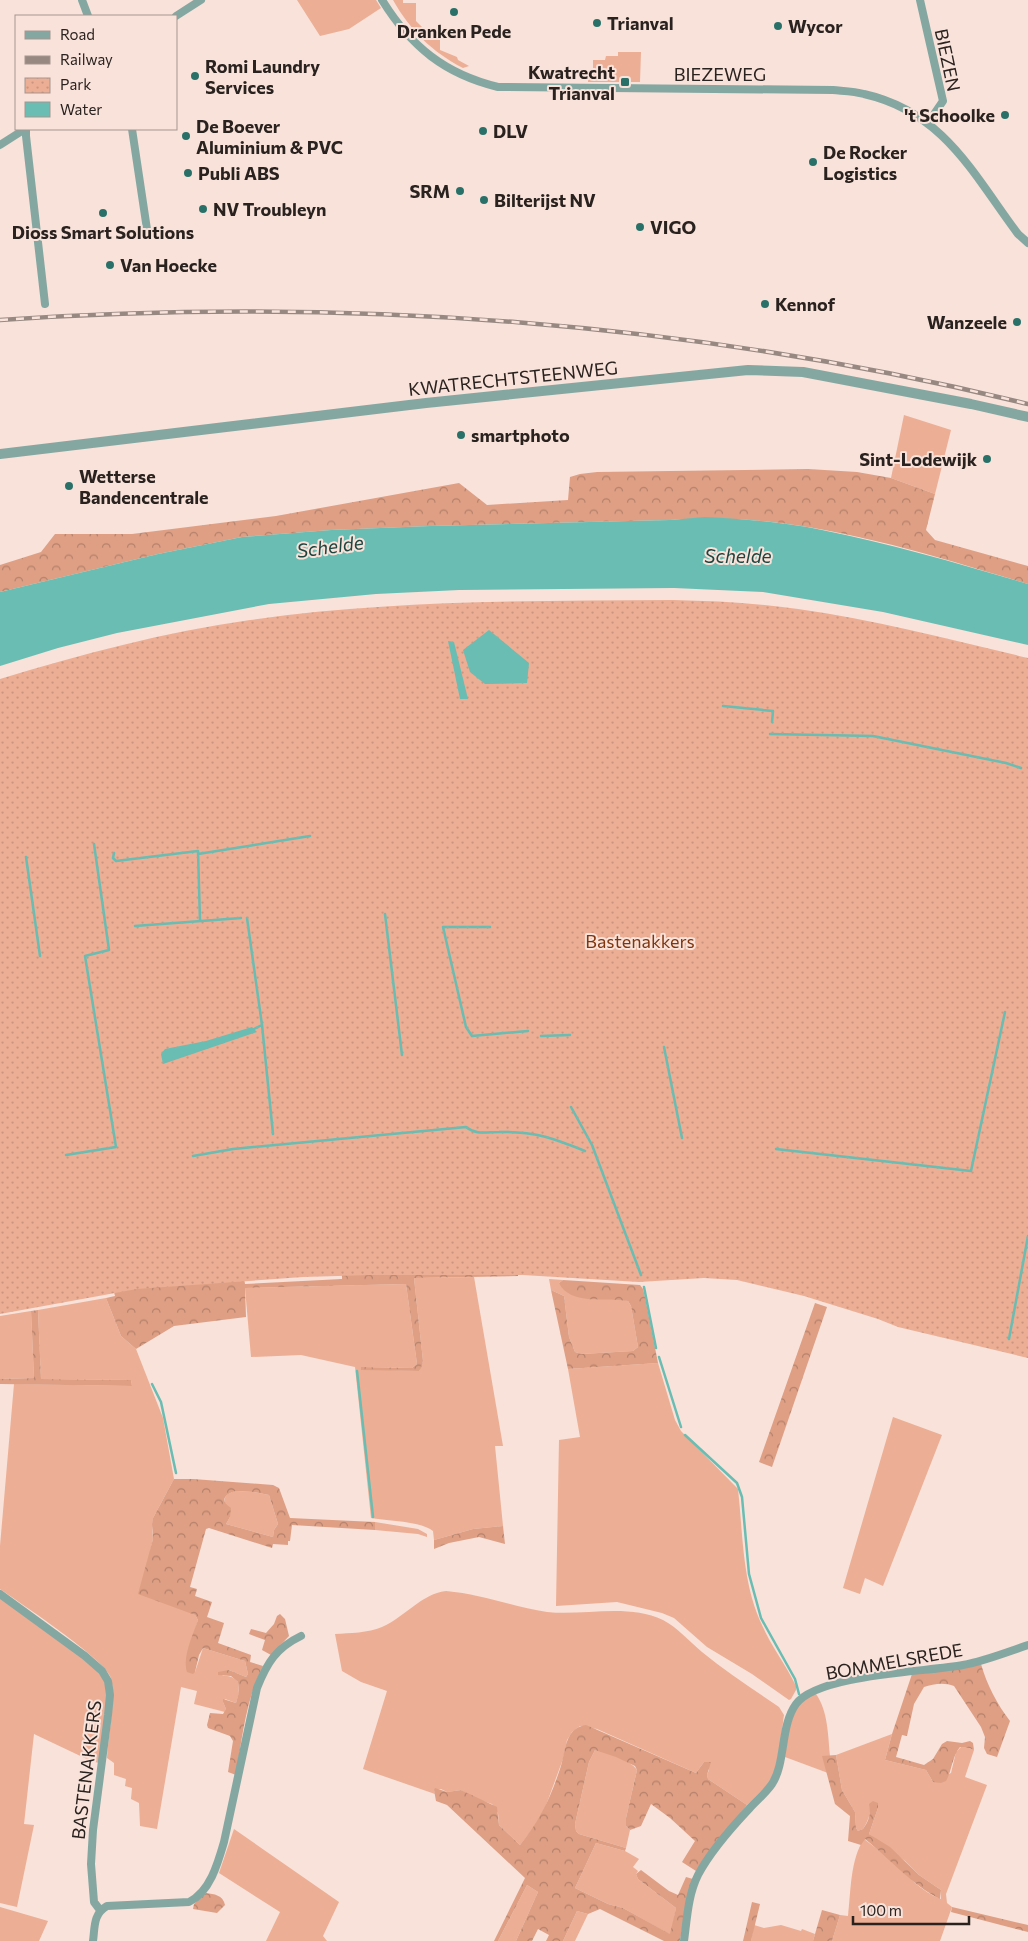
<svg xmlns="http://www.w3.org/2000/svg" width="1028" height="1941" font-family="Commissioner,sans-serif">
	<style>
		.grass { fill: #ecae94 }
		.forest { fill: url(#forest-crowns); fill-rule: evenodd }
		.park { fill: url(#park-dots) }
		.water { fill: #69bdb2 }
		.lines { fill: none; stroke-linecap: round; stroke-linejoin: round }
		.stream { stroke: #69bdb2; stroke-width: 2.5 }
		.minor { stroke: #85a7a1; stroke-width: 8 }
		.tertiary { stroke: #85a7a1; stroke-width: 10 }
		.rail-casing { stroke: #978882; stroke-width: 4.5 }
		.rail { stroke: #f8e2da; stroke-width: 2.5; stroke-dasharray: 8; stroke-linecap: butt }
		.poi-dot { fill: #297168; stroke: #f8e2da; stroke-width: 2 }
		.labels { text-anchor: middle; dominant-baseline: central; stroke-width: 4; stroke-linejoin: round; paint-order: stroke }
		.poi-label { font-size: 18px; font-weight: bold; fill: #2a221f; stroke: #f8e2da; text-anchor: start }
		.street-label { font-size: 18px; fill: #2a221f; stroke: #f8e2da }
		.park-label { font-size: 18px; fill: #80350d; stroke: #f8e2da }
		.water-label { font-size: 19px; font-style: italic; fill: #1d4540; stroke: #f8e2da }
	</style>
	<defs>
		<pattern id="forest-crowns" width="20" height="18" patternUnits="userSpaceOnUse" patternTransform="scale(1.25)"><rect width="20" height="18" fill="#de9f84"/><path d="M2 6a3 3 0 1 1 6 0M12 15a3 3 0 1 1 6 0" fill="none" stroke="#b4816b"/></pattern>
		<pattern id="park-dots" width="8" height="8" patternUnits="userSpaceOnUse" patternTransform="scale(1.25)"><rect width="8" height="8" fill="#ecae94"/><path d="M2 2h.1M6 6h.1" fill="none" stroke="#cb957f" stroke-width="1.8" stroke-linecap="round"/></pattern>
	</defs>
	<rect width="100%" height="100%" fill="#f8e2da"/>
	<!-- grass -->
	<path class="grass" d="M297,0H376L381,8L349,29L320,36Z
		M393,0H403V3H416V21L425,30H440V50L457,57L458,60L469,66L463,68C432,52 410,30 393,0Z
		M618,52H641L640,82H588V77L593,76V60H605L606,56H618Z
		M904,415L951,430L935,494L891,478Z
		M474,1277L503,1446H495L503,1526L473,1529L434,1540L433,1531C421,1521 387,1521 371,1518L355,1367L301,1355L251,1357L245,1288L406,1284L417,1364L412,1368L362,1367L361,1369L419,1371L423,1361L414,1278Z
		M549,1279L563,1280L559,1283L628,1301L631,1306L638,1347L633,1351L582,1354L575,1352L569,1337L564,1296L551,1290Z
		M106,1298L121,1336L136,1349L163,1418L174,1479L153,1518L152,1530L153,1539L150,1552L185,1610L195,1615L198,1620L188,1654L195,1672L203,1648L245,1661L248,1674L246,1677L229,1670L222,1676C229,1675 233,1677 238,1682L239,1693L236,1703L225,1699L223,1702L226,1709L225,1712L194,1704L197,1691L181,1687L157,1829L140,1826L139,1803L131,1799L132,1788L125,1786L126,1779L114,1775V1763L107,1758C108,1737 116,1697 111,1678C105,1659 20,1603 0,1589V1546L14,1384L132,1386L131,1380L41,1379L38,1310Z
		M31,1311L34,1378L0,1379V1316Z
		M658,1363L675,1420L681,1431L738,1489C743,1534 742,1583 762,1625C771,1646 786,1665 796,1686V1690L791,1699L789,1700L752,1674L707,1647L674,1618L662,1613L617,1602L556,1606L559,1440L580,1437L568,1369Z
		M893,1417L942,1435L883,1586L865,1578L860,1594L843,1588Z
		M236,1491L254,1492L269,1495L278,1524L274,1530L273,1537L226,1524L230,1517C226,1504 218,1495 236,1491Z
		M375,1522L418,1529L427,1534V1537L418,1534L375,1530Z
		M446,1591C481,1594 513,1607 547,1612C585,1616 627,1603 663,1620C678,1628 689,1641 702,1652C726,1672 753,1689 779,1707L784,1715C781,1735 780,1769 767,1785C761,1792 753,1798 747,1805L708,1779L707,1775L709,1770L704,1762L696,1773L597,1729L580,1726L572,1732L567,1740L563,1759L545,1808L536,1825L520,1845L499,1825L498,1813L492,1804L477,1799L461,1790L447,1792L441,1789L434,1790L435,1794L363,1769L387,1691L361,1682L342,1671L335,1634C350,1633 368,1633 382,1627C405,1617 421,1594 446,1591Z
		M0,1598C20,1612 98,1663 105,1682C111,1700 101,1743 99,1763L91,1761L34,1734L24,1824L34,1825L17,1907L0,1903Z
		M816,1694C828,1711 828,1735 830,1756L823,1757L828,1773L785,1757C787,1740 788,1708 805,1698C808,1696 813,1695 816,1694Z
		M892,1734L885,1760L926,1770L933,1782L951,1773L956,1752L961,1747L969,1748L974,1750L965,1777L987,1785L946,1894L947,1903L952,1907L940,1941H832L840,1915L848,1916C851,1892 850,1860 864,1839C873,1846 883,1853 892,1861C907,1875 921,1892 941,1899V1890L919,1875L905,1861L869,1834L878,1808L870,1804C871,1814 868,1821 863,1829L858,1831L856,1828L855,1812L842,1790L836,1755Z
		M595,1750C605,1751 632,1761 637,1770L626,1818V1826L630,1830L626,1848L579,1834L576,1831L575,1824L589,1762Z
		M234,1829L339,1902L323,1936L327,1941H266L280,1912L219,1873Z
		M596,1843L625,1851L639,1859L633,1867L638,1871L636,1874L638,1879L676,1908L671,1935L623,1908L608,1904L575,1888Z
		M527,1885L538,1892L516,1941H498Z
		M0,1907L48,1921L39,1941H0Z
		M577,1911L588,1914L575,1941H563Z
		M754,1925L764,1928L781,1925L801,1931L802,1929L815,1934L813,1941H751Z"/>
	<!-- forest -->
	<path class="forest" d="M808,469L857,472L891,478L935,494L926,530L935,540L1028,566V584C913,550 792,510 670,520L430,526L331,530L242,537L158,554L0,592V565L41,552L55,534H132L276,516L459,483L487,505L568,500L570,477L580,474L597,472Z
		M518,1131V1276L414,1278L423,1361L421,1368L419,1371L361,1370V1367L412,1368L417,1364L406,1284L245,1288L246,1317L174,1326L136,1349L121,1336L106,1298L115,1296L113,1288L244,1278L245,1284L342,1279V1272Z
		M563,1280L640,1285L643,1289L645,1297L658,1363L568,1369L551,1290L564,1296L569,1337L575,1352L582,1354L633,1351L638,1347L631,1306L628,1301C607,1297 570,1306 559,1283Z
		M815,1303L827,1307L772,1467L759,1462Z
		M38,1310L41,1379L131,1380L132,1386L0,1384V1379L34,1378L31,1311Z
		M174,1479H193L273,1485L279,1488L290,1518L375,1522V1530L292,1525L290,1541H288V1545L273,1544L272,1548L209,1528L206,1529L190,1587L197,1589L195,1596L212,1602L207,1617L224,1623L218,1643L251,1655L250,1662L263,1666C246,1699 242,1738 236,1775L228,1772L233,1741L230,1736L208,1728L207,1725L210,1713L223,1714L226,1709L223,1702V1699L236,1703L239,1692L238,1682L231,1676L218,1675V1672L229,1670L246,1677L248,1674L245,1661L203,1648L199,1655L195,1672L193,1674L187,1672C182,1657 193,1635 198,1620L195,1615L138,1594L153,1539L152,1524L153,1518ZM236,1491L254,1492L269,1495L278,1524L274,1530L273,1537L226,1524L230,1517L231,1508C219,1500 225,1494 236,1491Z
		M503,1526L505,1544L479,1537L449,1543L434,1549V1540L473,1529Z
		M280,1614L285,1619L289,1636L271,1655L262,1650L265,1640L249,1634L251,1629L266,1633L274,1624L277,1616Z
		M981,1664C987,1685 997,1704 1010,1721L997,1757L987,1754L984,1748L985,1737L981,1727L954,1686C944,1682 933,1684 924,1687L914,1704L907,1736L902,1735L896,1757L924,1765L933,1759L942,1744L947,1741L962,1743L970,1741L973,1743L974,1750L969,1748L960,1747C952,1756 952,1771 946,1781L941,1783L933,1782L926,1770L885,1760L892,1734L912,1674Z
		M586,1725L696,1773L704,1762H711L707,1775L708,1779L747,1805L696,1871L682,1862L695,1841L670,1818L651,1804L641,1826L630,1830L626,1826V1818L637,1770L635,1766L616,1757L595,1750L589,1762L575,1824L576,1831L579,1834L626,1848L625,1851L596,1843L575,1888L608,1904L623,1908L670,1934L676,1908L638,1879L636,1874L641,1870L669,1891L678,1895L686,1877L693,1879L686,1906L680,1941H664L600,1909L588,1914L577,1911L563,1941H546L549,1935L538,1929L532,1941H516L538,1892L527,1885L498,1941H494L525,1878L447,1805L436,1801L434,1790L435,1788L447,1792L461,1790L497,1807L499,1825L520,1845C540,1820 550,1799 560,1769C564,1758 564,1745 570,1735C574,1729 579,1726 586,1725Z
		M836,1755L842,1790L855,1812L856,1828L858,1831L863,1829C869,1821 871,1814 869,1804L873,1801L878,1803V1808L869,1834L890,1847L919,1875L941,1890L940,1899C912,1885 890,1859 865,1839L861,1845L848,1841L850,1816L835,1804L822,1756Z
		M206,1893C214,1894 223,1895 225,1905L217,1913L193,1909L194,1904Z
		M752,1902L760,1904L751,1941H743Z
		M952,1907L1028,1925V1932L951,1912Z
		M822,1910L840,1915L832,1941H813Z"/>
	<!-- park -->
	<path class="park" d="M673,600C715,601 757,603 798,609C876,620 952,640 1028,658V1358L898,1327L878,1319L804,1296L737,1280L704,1278L639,1282L523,1275H372L303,1277L137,1289L0,1314V679C82,654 165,632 250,620C390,600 532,601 673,600Z"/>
	<!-- water -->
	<path class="water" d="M705,517C744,519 784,522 822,530C892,544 960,564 1028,584V645L883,612L763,592L674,588L459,590L376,594L269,604L117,633L58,648L0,666V592L158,554L242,537L331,530L430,526L670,520Z
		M489,630L529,663L527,683L485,684L470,672L463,650Z
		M448,641L454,642L468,699H460Z
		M252,1027L257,1032L163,1064L161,1054L165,1049L206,1041Z"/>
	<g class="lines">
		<!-- stream -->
		<path class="stream" d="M723,706L773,711L772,722
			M770,734L873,736L1006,763L1021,768
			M114,853L113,858L116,861L198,851L200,921
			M198,854L310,836
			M26,857L40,956
			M385,914L402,1055
			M247,918L262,1025L273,1134
			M135,926L241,918
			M490,927H443L466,1027L472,1036L528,1031
			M254,1029L262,1025
			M541,1036L570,1035
			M664,1047L682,1138
			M571,1107L592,1145L641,1275
			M776,1149L971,1171L1005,1012
			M66,1155L116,1147L85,956L109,950L94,844
			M193,1156L233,1149L466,1127C476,1135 486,1132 499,1132C534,1131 553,1138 585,1151
			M644,1287L656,1348
			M1009,1339L1028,1236
			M659,1357L681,1427
			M357,1371L373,1517
			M152,1384L161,1402L176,1473
			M685,1435L737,1483L742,1497L749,1574L761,1618L795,1679L799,1694"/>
		<!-- minor -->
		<path class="minor" d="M82,0L88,16
			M382,0C411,47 445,74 498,87L833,90C843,91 854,91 864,94C944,112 973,174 1018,234L1028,243
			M920,0L943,101L928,123
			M176,16L201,0
			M26,129V136L45,304
			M132,129L148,236
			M0,145L25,129
			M0,1594L85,1656L102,1671L108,1681L110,1695L108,1715L93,1830L91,1864L94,1902L100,1910
			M93,1941C95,1927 93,1914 107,1906L189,1902C210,1892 218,1863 224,1842L257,1688C267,1663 276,1648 301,1636
			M684,1941C687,1919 688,1895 698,1875C709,1854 733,1826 749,1809C756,1801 766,1793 772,1784C786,1763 780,1726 796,1704C818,1674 926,1672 963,1665C985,1661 1007,1652 1028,1645"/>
		<!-- tertiary -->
		<path class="tertiary" d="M0,454L426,403L748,370L803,372L971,404L1028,417"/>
		<!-- rail casing -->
		<g class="rail-casing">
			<path id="rail" d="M0,320C343,296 694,322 1028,404"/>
		</g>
		<!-- rail -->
		<use href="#rail" class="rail"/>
	</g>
	<!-- markers -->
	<g class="poi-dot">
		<circle cx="454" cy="12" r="5"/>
		<circle cx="597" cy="23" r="5"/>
		<circle cx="778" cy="26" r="5"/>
		<circle cx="195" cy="76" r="5"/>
		<rect x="620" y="77" width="10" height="10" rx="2.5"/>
		<circle cx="1005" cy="115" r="5"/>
		<circle cx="483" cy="131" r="5"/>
		<circle cx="186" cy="136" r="5"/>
		<circle cx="813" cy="162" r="5"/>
		<circle cx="188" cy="173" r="5"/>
		<circle cx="460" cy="191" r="5"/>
		<circle cx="484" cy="200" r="5"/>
		<circle cx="203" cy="209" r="5"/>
		<circle cx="103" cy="213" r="5"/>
		<circle cx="640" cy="227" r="5"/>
		<circle cx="110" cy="265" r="5"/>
		<circle cx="765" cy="304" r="5"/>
		<circle cx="1017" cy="322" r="5"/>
		<circle cx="461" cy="435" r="5"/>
		<circle cx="987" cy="459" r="5"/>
		<circle cx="69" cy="486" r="5"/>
	</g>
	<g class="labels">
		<!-- poi labels -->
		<g class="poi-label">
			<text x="607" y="23">Trianval</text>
			<text x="788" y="26">Wycor</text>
			<text x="454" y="31" text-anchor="middle">Dranken Pede</text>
			<text x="205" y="66">Romi Laundry<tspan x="205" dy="21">Services</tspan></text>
			<text x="615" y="72" text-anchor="end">Kwatrecht<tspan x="615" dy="21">Trianval</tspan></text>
			<text x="995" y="115" text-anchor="end">'t Schoolke</text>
			<text x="196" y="126">De Boever<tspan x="196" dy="21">Aluminium &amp; PVC</tspan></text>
			<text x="493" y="131">DLV</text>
			<text x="823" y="152">De Rocker<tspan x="823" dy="21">Logistics</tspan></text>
			<text x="198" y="173">Publi ABS</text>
			<text x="450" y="191" text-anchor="end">SRM</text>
			<text x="494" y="200">Bilterijst NV</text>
			<text x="213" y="209">NV Troubleyn</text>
			<text x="650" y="227">VIGO</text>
			<text x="103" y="232" text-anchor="middle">Dioss Smart Solutions</text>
			<text x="120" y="265">Van Hoecke</text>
			<text x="775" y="304">Kennof</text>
			<text x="1007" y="322" text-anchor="end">Wanzeele</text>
			<text x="471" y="435">smartphoto</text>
			<text x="977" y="459" text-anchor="end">Sint-Lodewijk</text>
			<text x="79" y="476">Wetterse<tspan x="79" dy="21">Bandencentrale</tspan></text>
		</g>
		<!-- street labels -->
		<g class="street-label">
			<text transform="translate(948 60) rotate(78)">BIEZEN</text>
			<text x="720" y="74">BIEZEWEG</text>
			<text transform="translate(513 378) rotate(-6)">KWATRECHTSTEENWEG</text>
			<text transform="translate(894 1661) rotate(-10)">BOMMELSREDE</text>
			<text transform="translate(86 1770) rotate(-83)">BASTENAKKERS</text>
		</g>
		<!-- park labels -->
		<g class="park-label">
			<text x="640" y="941">Bastenakkers</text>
		</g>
		<!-- water labels -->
		<g class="water-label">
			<text transform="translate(330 546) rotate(-8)">Schelde</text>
			<text x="738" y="555">Schelde</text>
		</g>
	</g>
	<!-- legend -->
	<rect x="15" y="15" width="162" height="115" fill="#f8e2da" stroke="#a6958f"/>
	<rect x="25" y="31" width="25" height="8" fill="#85a7a1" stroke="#a6958f"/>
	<text x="60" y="40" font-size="15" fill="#2a221f">Road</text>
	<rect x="25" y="56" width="25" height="8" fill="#978882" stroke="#a6958f"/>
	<text x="60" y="65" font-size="15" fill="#2a221f">Railway</text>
	<rect x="25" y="78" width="25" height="15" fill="url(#park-dots)" stroke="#a6958f"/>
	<text x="60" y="90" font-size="15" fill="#2a221f">Park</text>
	<rect x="25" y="102" width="25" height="15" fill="#69bdb2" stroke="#a6958f"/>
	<text x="60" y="115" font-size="15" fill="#2a221f">Water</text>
	<!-- scale -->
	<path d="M853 1916v8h116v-8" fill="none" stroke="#2a221f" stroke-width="2.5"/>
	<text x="860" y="1916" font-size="15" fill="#2a221f" stroke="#f8e2da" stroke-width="4" paint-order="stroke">100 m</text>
</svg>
